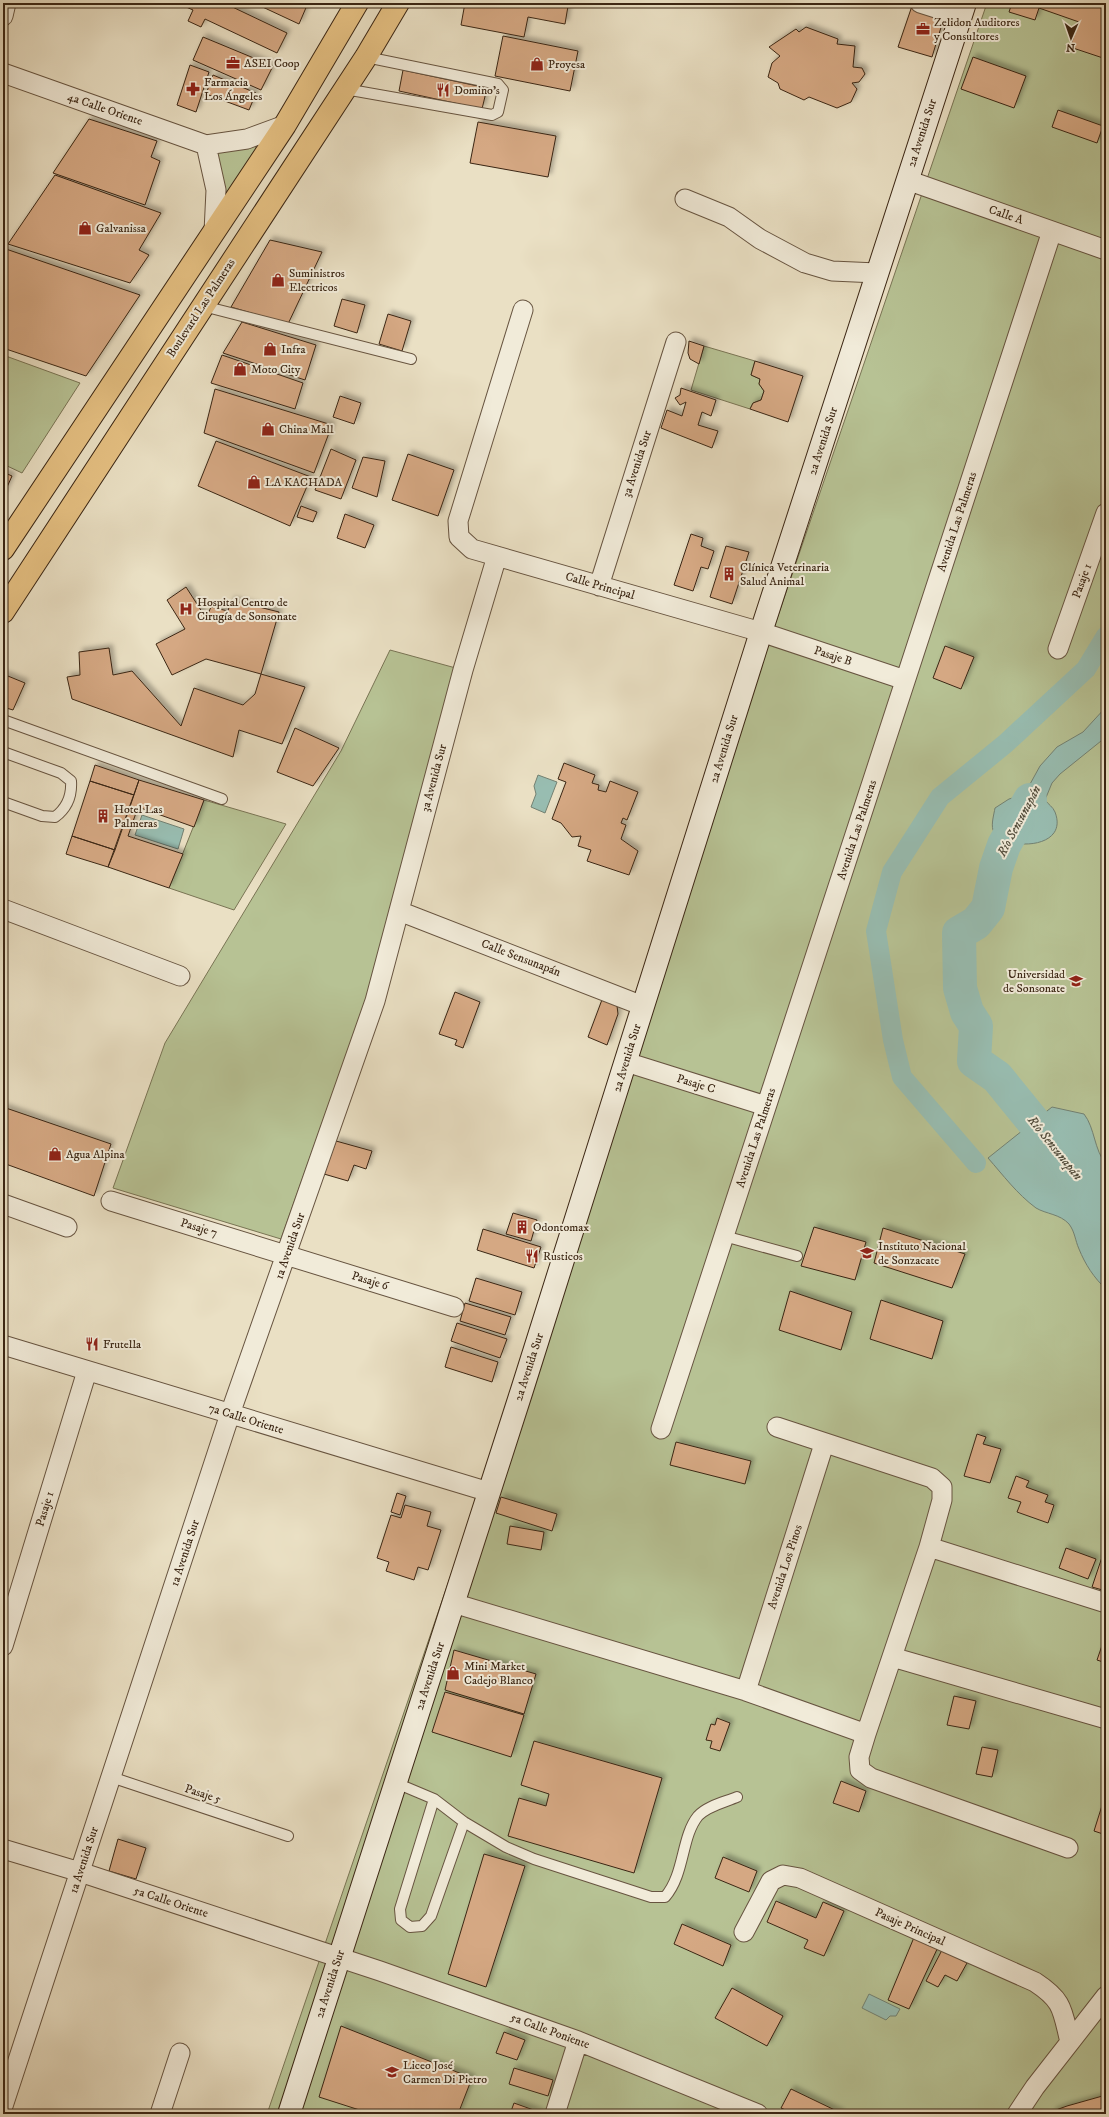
<svg xmlns="http://www.w3.org/2000/svg" width="1109" height="2117" font-family="'IM FELL DW Pica',serif">
	<style>
		.green { fill: #b7c294; stroke: #797454 }
		.water { fill: #98bdb1; stroke: #738172 }
		.lines { fill: none; stroke-linecap: round; stroke-linejoin: round }
		.canal { stroke: #98bdb1; stroke-width: 20 }
		.river { stroke: #98bdb1; stroke-width: 34 }
		.building { fill: #d5a883; stroke: #3b2614; filter: url(#shadow) }
		.lane-casing { stroke: #675440; stroke-width: 12 }
		.street-casing { stroke: #675440; stroke-width: 21 }
		.secondary-casing { stroke: #3b2614; stroke-width: 24 }
		.primary-casing { stroke: #3b2614; stroke-width: 24 }
		.lane { stroke: #f1ebd9; stroke-width: 10 }
		.street { stroke: #f1ebd9; stroke-width: 19 }
		.secondary { stroke: #f1ebd9; stroke-width: 22 }
		.primary { stroke: #e5c082; stroke-width: 22 }
		.labels { text-anchor: middle; dominant-baseline: central; stroke-width: 4; stroke-linejoin: round; paint-order: stroke }
		.poi-label { font-size: 12px; fill: #3b2614; stroke: #f1ebd9; text-anchor: start }
		.street-label { font-size: 12px; fill: #3b2614; stroke: #f1ebd9 }
		.water-label { font-size: 13px; font-style: italic; fill: #524c3b; stroke: #f1ebd9 }
	</style>
	<defs>
		<filter id="shadow"><feDropShadow dx="3.5" dy="-3.5" stdDeviation="2" flood-color="#0004"/></filter>
	</defs>
	<rect width="100%" height="100%" fill="#eae0c4"/>
	<filter id="stains"><feTurbulence type="fractalNoise" baseFrequency=".005" numOctaves="4"/><feColorMatrix values="0 0 0 0 .2 0 0 0 0 .09 0 0 0 0 .02 0 0 0 .5 -.17"/></filter>
	<radialGradient id="worn" r=".72"><stop offset=".6" stop-color="#630" stop-opacity="0"/><stop offset="1" stop-color="#630" stop-opacity=".3"/></radialGradient>
	<!-- green -->
	<path class="green" d="M987,3H1106V2114H267Z
		M254,146L257,148L227,195L216,153Z
		M704,346L755,361L751,375L760,379L759,384L764,391L761,400L753,403L750,409L691,390Z
		M3,355L80,383L22,473L3,464Z
		M390,650L463,670L366,999L281,1239L113,1188L165,1043L341,751Z
		M204,800L286,824L234,910L169,888Z"/>
	<!-- water -->
	<path class="water" d="M1106,707V737L1060,774L1052,783L1045,800C1048,804 1053,807 1055,812C1070,851 1002,851 993,830C991,824 994,814 995,808L1009,799L1024,795L1040,766L1057,747L1083,732Z
		M538,775L557,782L545,813L531,807L536,794L534,786Z
		M142,815L184,829L178,849L135,835Z
		M1052,1107L1084,1114C1095,1128 1094,1150 1106,1164V1289C1094,1278 1085,1264 1079,1249C1075,1240 1075,1232 1069,1224C1060,1214 1046,1214 1036,1208C1017,1194 1003,1175 988,1158Z
		M869,1994L900,2009L896,2016H890L886,2020L862,2008Z"/>
	<g class="lines">
		<!-- canal -->
		<path class="canal" d="M976,1163L902,1077L893,1040L876,931L892,872L940,797L1005,744L1086,669L1106,636"/>
		<!-- river -->
		<path class="river" d="M1030,800L1004,845L996,868L988,908L976,923L959,933L960,988L967,1012L976,1026L974,1061L997,1077L1103,1207L1106,1216"/>
	</g>
	<!-- building -->
	<path class="building" d="M177,3H224L287,33L277,53L205,19L201,27L188,21L193,10Z
		M254,3H308L299,24Z
		M465,3H551L568,6L565,24L528,17L524,37L461,25Z
		M913,3L946,11L932,57L898,47Z
		M1012,3H1106V59L1070,47L1079,22L1039,8L1035,20L1009,12Z
		M806,27L838,39L837,44L855,46L853,67L862,68L865,74L859,82L852,83L857,89L851,102L837,108L809,97L804,100L780,89L778,83L768,77L772,63L780,56L769,47L796,29L799,32Z
		M503,36L578,51L570,91L495,76Z
		M203,37L273,66L261,90L193,60Z
		M973,57L1026,76L1014,108L961,89Z
		M190,65L209,72L196,112L177,105Z
		M403,70L487,88L482,109L399,91Z
		M213,75L256,93L249,110L206,94Z
		M1058,110L1103,126L1097,143L1052,127Z
		M89,119L157,141L151,157L160,161L145,205L53,173Z
		M478,122L556,136L548,177L470,163Z
		M55,175L161,213L139,250L149,255L130,283L8,244Z
		M270,240L322,252L288,324L231,307Z
		M3,248L140,295L86,376L3,348Z
		M342,299L365,305L357,333L334,326Z
		M388,314L411,321L402,351L379,344Z
		M242,322L316,345L305,380L223,353Z
		M689,341L704,346L699,364L690,359L688,353Z
		M222,355L303,383L295,409L211,383Z
		M755,361L803,376L788,422L750,409L753,403L761,400L764,391L759,384L760,379L751,375Z
		M681,388L716,400L711,416L702,412L698,425L718,431L712,448L661,428L667,410L682,416L686,402L680,405L675,398L680,395Z
		M215,389L332,425L314,473L204,433Z
		M340,396L361,403L354,424L333,417Z
		M216,441L311,477L290,526L198,486Z
		M331,449L356,460L341,499L315,490Z
		M408,454L454,470L438,516L392,500Z
		M363,457L385,461L377,497L352,488Z
		M3,472L12,476L3,496Z
		M301,506L317,512L313,522L297,517Z
		M345,514L374,525L365,548L337,538Z
		M691,534L703,538L701,546L714,551L708,569L701,567L693,591L674,585Z
		M726,546L749,552L732,604L710,597Z
		M186,587L206,618L211,607L228,611L231,600L279,612L261,674L206,659L172,675L156,644L185,629L167,600Z
		M945,646L974,657L961,689L933,678Z
		M109,648L113,675L132,671L181,726L194,688L243,705L255,694L261,674L305,687L282,744L239,730L233,757L72,699L67,677L80,675L79,652Z
		M3,674L25,683L13,710L3,707Z
		M295,728L339,748L313,786L277,772Z
		M564,763L595,775L592,783L599,785L598,790L606,792L610,781L638,792L627,820L623,818L621,823L626,825L621,839L638,851L629,875L587,861L591,850L578,846L581,836L572,837L561,823L552,819L566,782L558,779Z
		M95,765L139,780L134,795L90,781Z
		M139,780L204,800L194,827L138,807L128,836L183,854L169,888L108,867Z
		M90,781L134,795L115,850L72,836Z
		M72,836L115,850L108,867L66,854Z
		M455,992L480,1002L463,1048L455,1045L457,1040L439,1034Z
		M603,997L617,1006L618,1014L607,1045L588,1037Z
		M3,1107L111,1144L94,1196L3,1163Z
		M336,1141L372,1151L366,1169L354,1165L348,1181L324,1174Z
		M513,1213L537,1220L531,1241L506,1234Z
		M814,1227L866,1242L855,1280L801,1266Z
		M883,1228L965,1254L952,1288L874,1263Z
		M483,1229L541,1247L534,1268L477,1250Z
		M476,1278L522,1292L515,1315L469,1301Z
		M790,1291L852,1312L841,1350L779,1330Z
		M881,1300L943,1321L932,1359L870,1339Z
		M465,1303L511,1317L505,1335L460,1321Z
		M457,1323L507,1339L500,1358L451,1341Z
		M451,1347L498,1362L492,1382L445,1367Z
		M977,1434L986,1437L983,1444L1001,1449L990,1483L964,1476Z
		M676,1442L751,1461L745,1484L670,1465Z
		M1016,1476L1029,1481L1026,1487L1048,1495L1045,1502L1054,1505L1048,1523L1017,1512L1021,1502L1008,1498Z
		M397,1493L406,1496L400,1515L391,1512Z
		M501,1497L557,1514L552,1531L496,1513Z
		M405,1505L431,1512L427,1526L441,1530L428,1570L418,1567L414,1580L386,1571L389,1562L377,1558L391,1515L401,1518Z
		M510,1526L544,1532L541,1550L507,1544Z
		M1066,1548L1096,1559L1088,1579L1059,1568Z
		M1105,1548H1106V1591L1092,1587Z
		M1106,1634V1663L1097,1660Z
		M454,1650L536,1674L524,1714L445,1690Z
		M445,1692L524,1715L511,1757L432,1732Z
		M954,1696L976,1701L969,1729L947,1725Z
		M717,1718L730,1723L720,1751L710,1748L712,1741L706,1740L711,1724L715,1725Z
		M534,1741L662,1778L634,1873L508,1836L519,1798L546,1806L549,1794L521,1785Z
		M982,1747L998,1750L992,1777L976,1774Z
		M841,1781L866,1791L859,1812L833,1803Z
		M1105,1796L1106,1797V1835L1094,1831Z
		M118,1839L146,1848L136,1879L109,1871Z
		M484,1854L525,1866L486,1987L448,1974Z
		M723,1857L757,1871L749,1892L715,1878Z
		M776,1901L816,1918L823,1902L844,1911L824,1956L804,1948L808,1940L767,1922Z
		M682,1924L731,1945L723,1966L674,1944Z
		M915,1935L939,1945L909,2009L888,2000Z
		M942,1950L967,1963L957,1981L945,1975L938,1987L926,1981Z
		M732,1988L783,2016L767,2046L715,2018Z
		M341,2026L472,2078L458,2114H372L319,2097Z
		M504,2032L525,2040L517,2060L496,2053Z
		M514,2068L553,2080L548,2096L509,2084Z
		M791,2089L841,2113V2114H794L781,2108Z
		M1106,2095V2114H1052L1053,2111L1067,2106Z
		M514,2103L542,2113L510,2114Z"/>
	<g class="lines">
		<!-- lane casing -->
		<g class="lane-casing">
			<path id="lane" d="M345,89L492,115L498,112L503,90L498,84L366,57
				M203,306L411,359
				M3,720L222,799
				M3,752L61,773L71,781C72,796 67,808 55,817L42,816L3,802
				M724,1236L797,1256
				M111,1777L288,1836
				M396,1783L434,1799L464,1822L506,1847L534,1859L651,1897H665C685,1874 681,1837 698,1816C707,1806 725,1802 737,1797
				M434,1799L400,1909L401,1920L410,1927L422,1926L431,1916L464,1822"/>
		</g>
		<!-- street casing -->
		<g class="street-casing">
			<path id="street" d="M920,3L961,16
				M3,16L6,3
				M3,73L206,145L247,139L285,125
				M206,145L216,190L214,232
				M907,180L1106,250
				M685,199L729,217L760,239L805,263L832,271L877,273
				M523,310L458,521L459,537L472,549L761,632L905,680
				M599,586L676,342
				M1058,649L1106,513
				M3,909L180,976
				M399,911L643,1006
				M626,1062L766,1106
				M111,1201L454,1307
				M3,1204L67,1227
				M3,1345L489,1492
				M777,1427L932,1478L942,1487V1500L929,1547L866,1734L859,1757L860,1770L871,1778L1068,1848
				M661,1429L1052,231
				M929,1547L1106,1603
				M453,1603L746,1691L866,1734
				M3,1646L87,1371
				M892,1657L1106,1719
				M746,1691L824,1444
				M3,1849L80,1872L380,1971L578,2041L758,2114
				M744,1932L771,1881L783,1875L800,1878L1035,1982C1064,2001 1062,2010 1070,2042
				M3,2106L230,1414L375,1001L463,670L497,556
				M160,2114L180,2053
				M555,2114L578,2041
				M1017,2114L1035,2087L1106,1996"/>
		</g>
		<!-- secondary casing -->
		<g class="secondary-casing">
			<path id="secondary" d="M289,2114L522,1390L761,632L965,3"/>
		</g>
		<!-- primary casing -->
		<g class="primary-casing">
			<path id="primary" d="M3,549L285,125L357,3
				M3,612L366,57L398,3"/>
		</g>
		<!-- lane -->
		<use href="#lane" class="lane"/>
		<!-- street -->
		<use href="#street" class="street"/>
		<!-- secondary -->
		<use href="#secondary" class="secondary"/>
		<!-- primary -->
		<use href="#primary" class="primary"/>
	</g>
	<!-- icons -->
	<defs>
		<g id="office-bare" transform="scale(1.08)"><path d="M-6-3h4V-5.5h4V-3h4V5H-6ZM-1-4.5V-3h2v-1.5ZM-6 0V1H6V0Z" fill="#8f2418" stroke="#f1ebd9" stroke-width="2.5" paint-order="stroke"/></g>
		<g id="shop-bare" transform="scale(1.08)"><path d="M-5-2.5h2.3a2.7 3.5 0 0 1 5.4 0H5L5.5 6h-11ZM-1.5-2.5h3a1.5 2.3 0 0 0-3 0Z" fill="#8f2418" stroke="#f1ebd9" stroke-width="2.5" paint-order="stroke"/></g>
		<g id="pharmacy-bare" transform="scale(1.08)"><path d="M-2-6h4v4h4v4h-4v4h-4v-4h-4v-4h4Z" fill="#8f2418" stroke="#f1ebd9" stroke-width="2.5" paint-order="stroke"/></g>
		<g id="restaurant-bare" transform="scale(1.08)"><path d="M-5-6h1v4h1v-4h1v4h1v-4h1v5L-1.5 .5V6h-2V.5L-5-1ZM5-6V6H3V1.5H1.5Q1.5-4 5-6Z" fill="#8f2418" stroke="#f1ebd9" stroke-width="2.5" paint-order="stroke"/></g>
		<g id="building-bare" transform="scale(1.08)"><path d="M-4-6H4V6H1V3H-1V6H-4ZM-2.5-4.3h1.7v1.8h-1.7ZM.8-4.3h1.7v1.8H.8ZM-2.5-1h1.7V.8h-1.7ZM.8-1h1.7V.8H.8Z" fill="#8f2418" stroke="#f1ebd9" stroke-width="2.5" paint-order="stroke"/></g>
		<g id="hospital-bare" transform="scale(1.08)"><path d="M-5-5h3v3.5h4V-5h3V5h-3V1.5h-4V5h-3Z" fill="#8f2418" stroke="#f1ebd9" stroke-width="2.5" paint-order="stroke"/></g>
		<g id="university-bare" transform="scale(1.08)"><path d="M0-5L7-2L0 1L-7-2ZM-4 1L0 2.5L4 1V4Q0 6-4 4Z" fill="#8f2418" stroke="#f1ebd9" stroke-width="2.5" paint-order="stroke"/></g>
		<g id="school-bare" transform="scale(1.08)"><path d="M0-5L7-2L0 1L-7-2ZM-4 1L0 2.5L4 1V4Q0 6-4 4Z" fill="#8f2418" stroke="#f1ebd9" stroke-width="2.5" paint-order="stroke"/></g>
	</defs>
	<g fill-rule="evenodd">
		<use href="#office-bare" x="923" y="29"/>
		<use href="#office-bare" x="233" y="63"/>
		<use href="#shop-bare" x="537" y="64"/>
		<use href="#pharmacy-bare" x="193" y="89"/>
		<use href="#restaurant-bare" x="443" y="90"/>
		<use href="#shop-bare" x="85" y="228"/>
		<use href="#shop-bare" x="278" y="280"/>
		<use href="#shop-bare" x="270" y="349"/>
		<use href="#shop-bare" x="240" y="369"/>
		<use href="#shop-bare" x="268" y="429"/>
		<use href="#shop-bare" x="254" y="482"/>
		<use href="#building-bare" x="729" y="574"/>
		<use href="#hospital-bare" x="186" y="609"/>
		<use href="#building-bare" x="103" y="816"/>
		<use href="#university-bare" x="1076" y="981"/>
		<use href="#shop-bare" x="55" y="1154"/>
		<use href="#building-bare" x="522" y="1227"/>
		<use href="#school-bare" x="867" y="1253"/>
		<use href="#restaurant-bare" x="532" y="1256"/>
		<use href="#restaurant-bare" x="92" y="1344"/>
		<use href="#shop-bare" x="453" y="1673"/>
		<use href="#school-bare" x="392" y="2072"/>
	</g>
	<g class="labels">
		<!-- poi labels -->
		<g class="poi-label">
			<text x="934" y="22">Zelidon Auditores<tspan x="934" dy="14">y Consultores</tspan></text>
			<text x="244" y="63">ASEI Coop</text>
			<text x="548" y="64">Proyesa</text>
			<text x="204" y="82">Farmacia<tspan x="204" dy="14">Los Ángeles</tspan></text>
			<text x="454" y="90">Domino's</text>
			<text x="96" y="228">Galvanissa</text>
			<text x="289" y="273">Suministros<tspan x="289" dy="14">Electricos</tspan></text>
			<text x="281" y="349">Infra</text>
			<text x="251" y="369">Moto City</text>
			<text x="279" y="429">China Mall</text>
			<text x="265" y="482">LA KACHADA</text>
			<text x="740" y="567">Clínica Veterinaria<tspan x="740" dy="14">Salud Animal</tspan></text>
			<text x="197" y="602">Hospital Centro de<tspan x="197" dy="14">Cirugía de Sonsonate</tspan></text>
			<text x="114" y="809">Hotel Las<tspan x="114" dy="14">Palmeras</tspan></text>
			<text x="1065" y="974" text-anchor="end">Universidad<tspan x="1065" dy="14">de Sonsonate</tspan></text>
			<text x="66" y="1154">Agua Alpina</text>
			<text x="533" y="1227">Odontomax</text>
			<text x="878" y="1246">Instituto Nacional<tspan x="878" dy="14">de Sonzacate</tspan></text>
			<text x="543" y="1256">Rusticos</text>
			<text x="103" y="1344">Frutella</text>
			<text x="464" y="1666">Mini Market<tspan x="464" dy="14">Cadejo Blanco</tspan></text>
			<text x="403" y="2065">Liceo José<tspan x="403" dy="14">Carmen Di Pietro</tspan></text>
		</g>
		<!-- street labels -->
		<g class="street-label">
			<text transform="translate(105 109) rotate(19)">4a Calle Oriente</text>
			<text transform="translate(922 133) rotate(-72)">2a Avenida Sur</text>
			<text transform="translate(1006 215) rotate(19)">Calle A</text>
			<text transform="translate(201 308) rotate(-57)">Boulevard Las Palmeras</text>
			<text transform="translate(823 441) rotate(-72)">2a Avenida Sur</text>
			<text transform="translate(637 464) rotate(-72)">3a Avenida Sur</text>
			<text transform="translate(957 522) rotate(-72)">Avenida Las Palmeras</text>
			<text transform="translate(1082 581) rotate(-70)">Pasaje 1</text>
			<text transform="translate(600 586) rotate(16)">Calle Principal</text>
			<text transform="translate(833 656) rotate(18)">Pasaje B</text>
			<text transform="translate(724 749) rotate(-73)">2a Avenida Sur</text>
			<text transform="translate(434 778) rotate(-75)">3a Avenida Sur</text>
			<text transform="translate(857 830) rotate(-72)">Avenida Las Palmeras</text>
			<text transform="translate(521 958) rotate(21)">Calle Sensunapán</text>
			<text transform="translate(627 1058) rotate(-73)">2a Avenida Sur</text>
			<text transform="translate(696 1084) rotate(17)">Pasaje C</text>
			<text transform="translate(756 1138) rotate(-72)">Avenida Las Palmeras</text>
			<text transform="translate(199 1228) rotate(17)">Pasaje 7</text>
			<text transform="translate(290 1246) rotate(-71)">1a Avenida Sur</text>
			<text transform="translate(370 1281) rotate(17)">Pasaje 6</text>
			<text transform="translate(529 1367) rotate(-72)">2a Avenida Sur</text>
			<text transform="translate(246 1419) rotate(17)">7a Calle Oriente</text>
			<text transform="translate(45 1509) rotate(-73)">Pasaje 1</text>
			<text transform="translate(185 1553) rotate(-72)">1a Avenida Sur</text>
			<text transform="translate(785 1567) rotate(-72)">Avenida Los Pinos</text>
			<text transform="translate(430 1676) rotate(-72)">2a Avenida Sur</text>
			<text transform="translate(203 1794) rotate(18)">Pasaje 5</text>
			<text transform="translate(84 1860) rotate(-72)">1a Avenida Sur</text>
			<text transform="translate(171 1902) rotate(18)">5a Calle Oriente</text>
			<text transform="translate(910 1927) rotate(24)">Pasaje Principal</text>
			<text transform="translate(330 1984) rotate(-72)">2a Avenida Sur</text>
			<text transform="translate(550 2031) rotate(20)">5a Calle Poniente</text>
		</g>
		<!-- water labels -->
		<g class="water-label">
			<text transform="translate(1019 821) rotate(-62)">Río Sensunapán</text>
			<text transform="translate(1055 1148) rotate(51)">Río Sensunapán</text>
		</g>
	</g>
	<!-- margin -->
	<rect width="1109" height="2117" fill="none" stroke="#eae0c4" stroke-width="16"/>
	<rect x="4" y="4" width="1101" height="2109" fill="none" stroke="#3b2614" stroke-width="2"/>
	<rect x="8" y="8" width="1093" height="2101" fill="none" stroke="#3b2614"/>
	<!-- north arrow -->
	<g transform="translate(1071 38) rotate(182)" stroke="#f1ebd9" stroke-width="3" paint-order="stroke">
	<path d="M0-3L7 15L0 10L-7 15Z" fill="#3b2614"/>
	<text y="-6" font-size="11" font-weight="bold" text-anchor="middle" fill="#3b2614">N</text>
	</g>
	<rect width="100%" height="100%" filter="url(#stains)"/>
	<rect width="100%" height="100%" fill="url(#worn)"/>
</svg>
